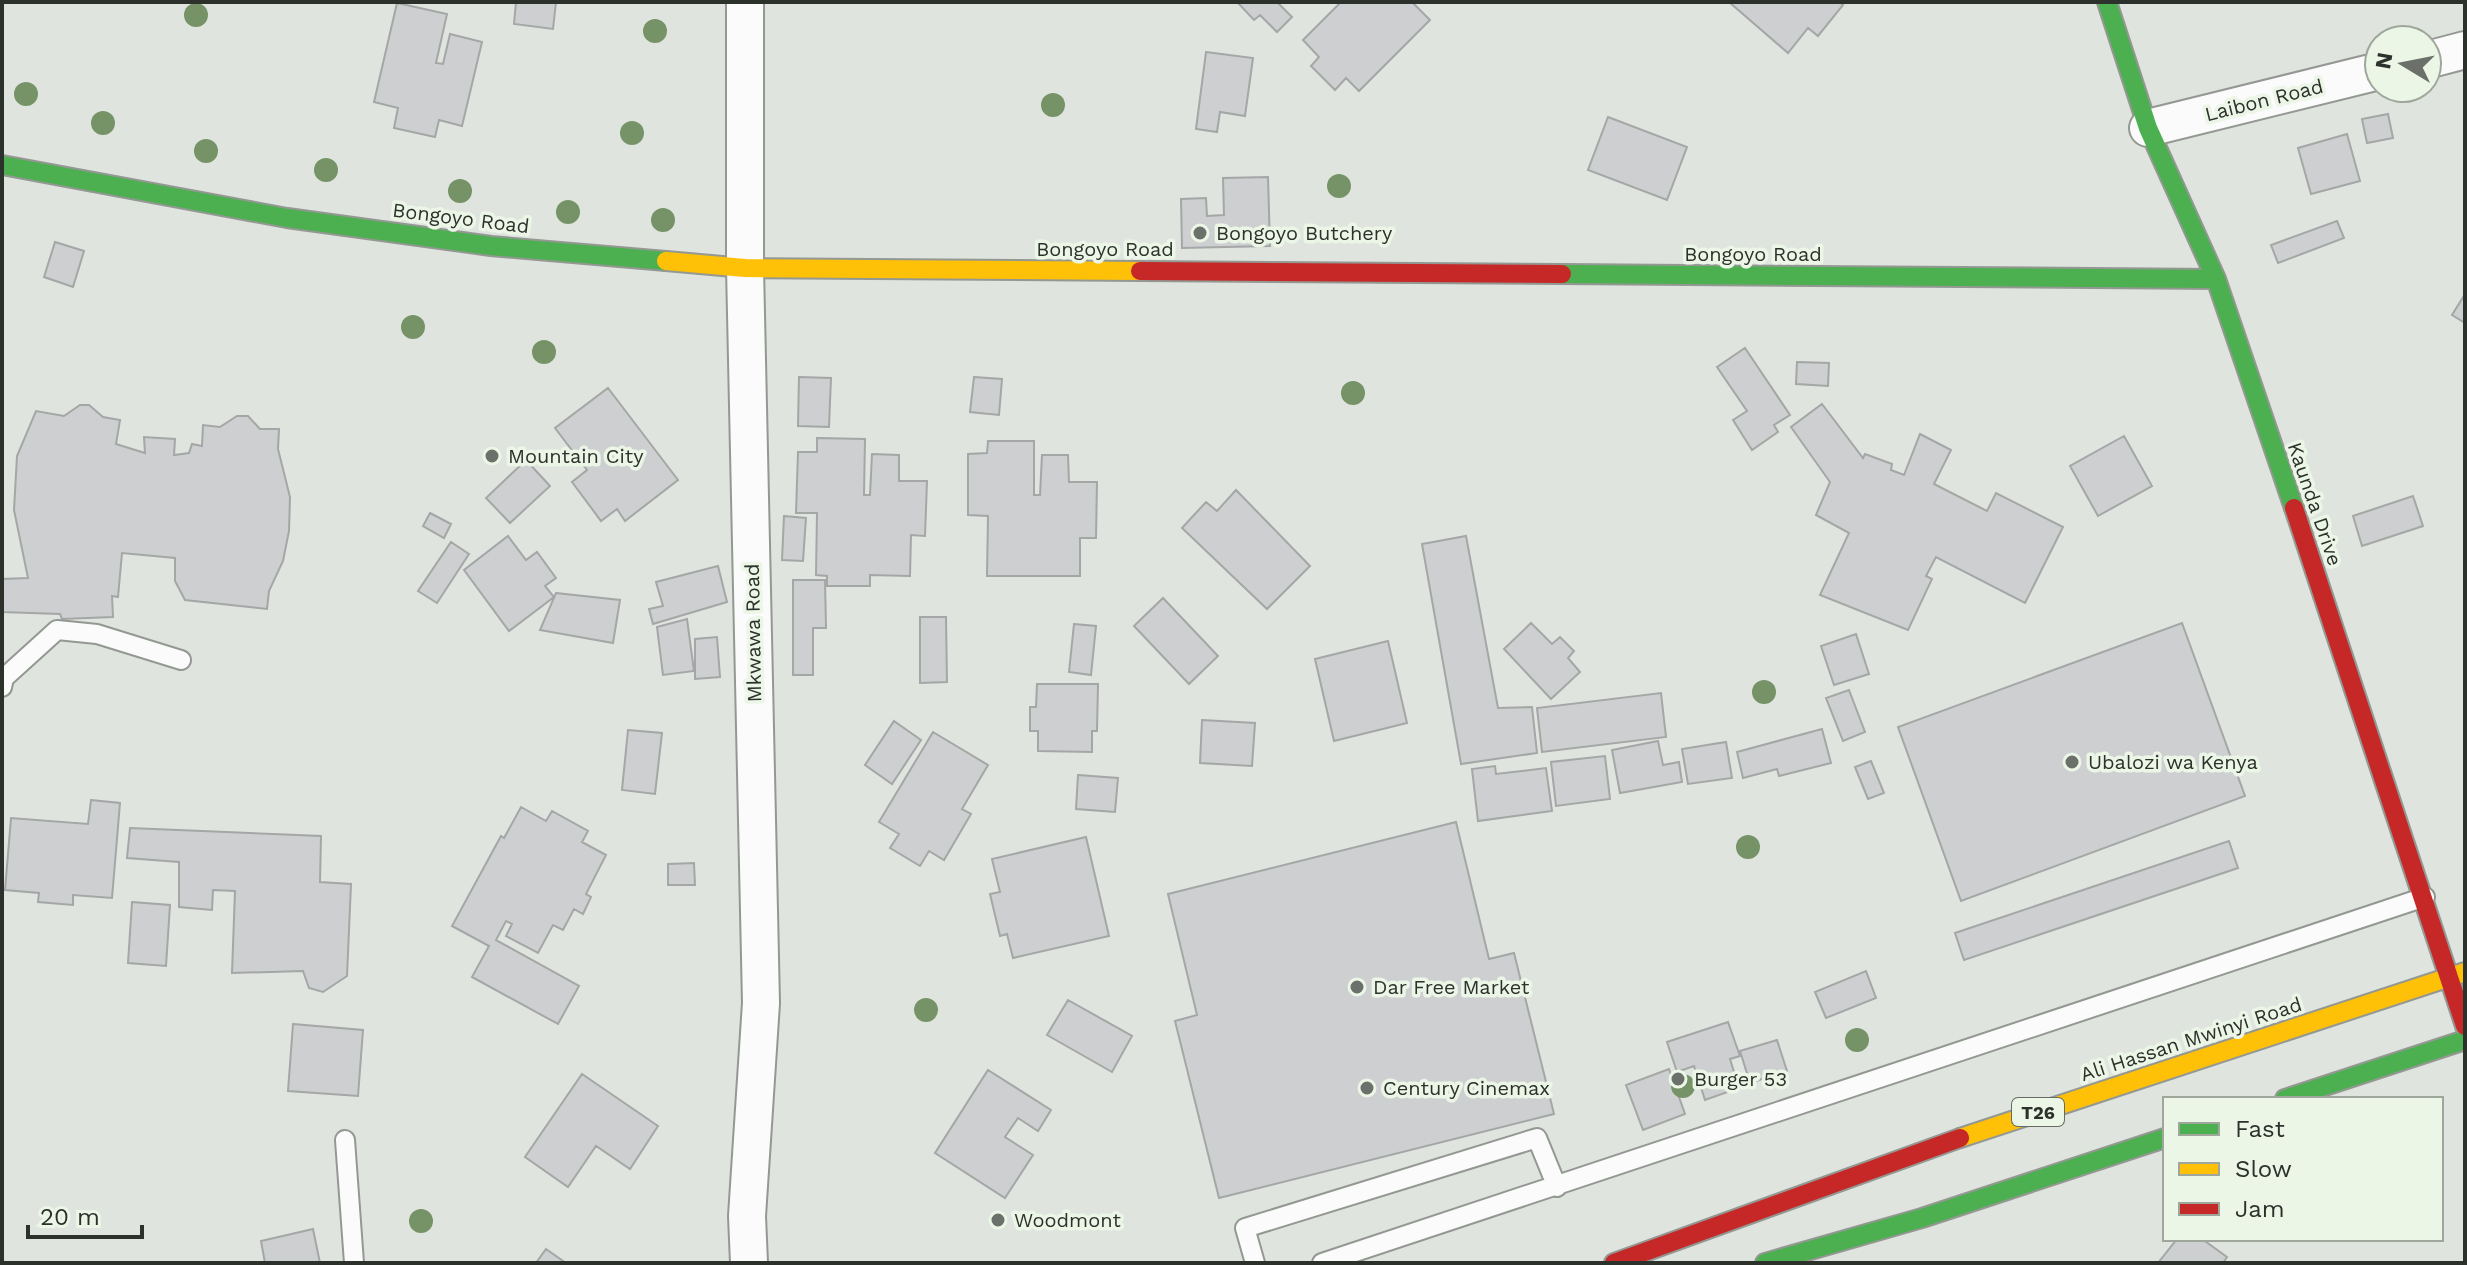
<svg xmlns="http://www.w3.org/2000/svg" width="2467" height="1265" font-family="'Work Sans',sans-serif">
	<style>
		.building { fill: #cdcfd0; stroke: #a5a6a6; stroke-width: 2 }
		.lines { fill: none; stroke-linecap: round; stroke-linejoin: round }
		.lane-casing { stroke: #949893; stroke-width: 22 }
		.street-casing { stroke: #949893; stroke-width: 40 }
		.fast-casing { stroke: #949893; stroke-width: 22 }
		.slow-casing { stroke: #949893; stroke-width: 22 }
		.jam-casing { stroke: #949893; stroke-width: 22 }
		.lane { stroke: #fafbfa; stroke-width: 18 }
		.street { stroke: #fafbfa; stroke-width: 36 }
		.fast { stroke: #4caf50; stroke-width: 18 }
		.slow { stroke: #ffc107; stroke-width: 18 }
		.jam { stroke: #c62828; stroke-width: 18 }
		.tree { fill: #769367 }
		.poi-dot { fill: #6b706a; stroke: #ebf6e7; stroke-width: 3 }
		.labels { text-anchor: middle; dominant-baseline: central; stroke-width: 7; stroke-linejoin: round; paint-order: stroke }
		.shield { fill: #ebf6e7; stroke: #666c63; stroke-width: 2 }
		.shield-label { font-size: 18px; font-weight: bold; fill: #2d312b }
		.street-label { font-size: 20px; fill: #2d312b; stroke: #ebf6e7 }
		.poi-label { font-size: 20px; fill: #2d312b; stroke: #ebf6e7; text-anchor: start }
	</style>
	<rect width="100%" height="100%" fill="#dfe4de"/>
	<!-- building -->
	<path class="building" d="M516,2H556L553,29L514,24Z
		M1237,2H1277L1292,17L1277,32L1260,15L1254,20Z
		M1341,2H1412L1430,20L1359,91L1346,78L1335,90L1311,66L1319,57L1303,40Z
		M1729,2H1839L1843,5L1818,36L1808,28L1788,53Z
		M397,3L447,14L436,63L443,64L450,34L482,42L462,126L439,120L435,137L394,128L398,108L374,102Z
		M1206,52L1253,58L1245,116L1220,112L1217,132L1196,129Z
		M2388,114L2393,138L2367,143L2362,119Z
		M1608,117L1687,147L1667,200L1588,170Z
		M2347,134L2360,181L2311,194L2298,148Z
		M1268,177L1270,246L1182,248L1181,199L1206,198L1207,216L1224,215L1223,178Z
		M2337,221L2344,238L2278,263L2271,245Z
		M55,242L84,251L73,287L44,277Z
		M2465,294V323L2452,315Z
		M1745,348L1790,415L1774,425L1778,432L1752,450L1733,420L1747,411L1717,367Z
		M1797,362L1829,363L1828,386L1796,384Z
		M799,377L831,378L829,427L798,426Z
		M974,377L1002,379L999,415L970,412Z
		M608,388L678,480L625,521L617,509L601,521L572,482L587,470L555,428Z
		M1822,404L1863,458L1865,454L1892,464L1891,470L1904,475L1920,434L1951,450L1934,484L1987,511L1996,493L2063,527L2025,603L1936,557L1926,576L1932,579L1908,630L1820,595L1849,533L1816,515L1830,482L1791,427Z
		M80,405H89L103,417L120,420L116,444L145,453L144,437L175,439L174,455L189,453L192,444L202,446L203,425L220,427L237,416H248L260,429H279L278,449L290,497L289,531L283,561L269,591L267,609L185,600L175,581V558L122,553L118,597L112,596L113,617L62,619L60,614L2,612V579L28,578L14,510L17,456L36,411L64,416Z
		M2124,436L2152,486L2098,516L2070,466Z
		M817,438L865,439L864,495H870L872,454L899,455V481H927L925,536L911,535L910,576L870,575V586H827V576L816,575L817,513H796L798,452H817Z
		M988,441H1034V495H1040L1042,455H1068L1069,482H1097L1096,538H1080V576H987L988,516L968,515V454L987,453Z
		M526,460L550,486L510,523L486,498Z
		M1236,490L1310,566L1267,609L1182,528L1206,502L1217,511Z
		M2413,496L2423,526L2362,546L2353,516Z
		M430,513L451,524L444,538L423,526Z
		M784,516L806,518L803,561L782,560Z
		M508,536L526,560L537,552L556,578L545,586L554,597L509,631L464,570Z
		M1466,536L1498,708L1532,707L1537,753L1461,764L1422,544Z
		M451,542L469,554L437,603L418,591Z
		M718,566L727,602L653,624L649,609L663,606L656,582Z
		M793,580H825L826,628H813V675H793Z
		M556,593L620,600L613,643L540,630Z
		M1163,598L1218,656L1189,684L1134,626Z
		M920,617H946L947,682L920,683Z
		M687,619L694,671L663,675L657,627Z
		M1531,623L1552,644L1560,637L1574,651L1568,658L1580,672L1551,699L1504,649Z
		M2182,623L2245,796L1961,901L1898,727Z
		M1074,624L1096,626L1091,675L1069,672Z
		M1856,634L1869,674L1834,685L1821,646Z
		M717,637L720,677L695,679V639Z
		M1388,641L1407,723L1334,741L1315,659Z
		M1037,684H1098L1097,731H1092V752L1038,751V731H1030V707H1036Z
		M1849,690L1865,732L1843,741L1826,698Z
		M1661,693L1666,737L1542,752L1537,708Z
		M1202,720L1255,723L1252,766L1200,763Z
		M894,721L921,740L892,784L865,765Z
		M1822,729L1831,763L1779,776L1777,769L1743,778L1737,752Z
		M628,730L662,733L655,794L622,790Z
		M933,732L988,765L962,809L971,814L944,860L929,851L920,866L890,848L899,834L879,822Z
		M1658,741L1663,765L1679,762L1682,782L1620,793L1612,750Z
		M1726,742L1732,778L1688,784L1682,749Z
		M1605,756L1610,799L1556,806L1551,762Z
		M1871,761L1884,793L1868,799L1855,767Z
		M1495,766L1496,774L1546,768L1552,811L1478,821L1472,769Z
		M1078,775L1118,778L1115,812L1076,809Z
		M91,800L120,803L112,898L73,895V905L38,902L39,893L5,890L11,818L88,824Z
		M521,807L546,821L552,811L588,831L582,842L606,855L586,894L591,897L583,914L574,909L563,930L553,925L538,953L506,936L512,924L506,921L496,940L579,986L558,1024L472,977L489,946L452,926L501,836L504,838Z
		M1456,822L1489,959L1514,953L1554,1114L1219,1198L1175,1021L1197,1015L1168,894Z
		M130,828L321,836L320,882L351,884L347,976L323,992L309,988L303,971L232,973L235,891L213,890L212,910L179,907V862L127,858Z
		M1086,837L1109,936L1013,958L1007,934L1000,936L990,894L1000,892L992,859Z
		M2229,841L2238,868L1964,960L1955,933Z
		M694,863L695,885H668V864Z
		M132,902L170,905L166,966L128,963Z
		M1866,971L1876,998L1826,1018L1815,992Z
		M1068,1000L1132,1036L1112,1072L1047,1035Z
		M1728,1022L1740,1056L1730,1059L1739,1088L1705,1100L1694,1066L1677,1072L1667,1042Z
		M293,1024L363,1030L358,1096L288,1091Z
		M1777,1040L1787,1071L1750,1083L1740,1051Z
		M1669,1069L1685,1114L1643,1130L1626,1085Z
		M988,1070L1051,1110L1038,1131L1018,1118L1005,1137L1033,1155L1005,1198L935,1153Z
		M582,1074L658,1126L630,1169L596,1146L568,1187L525,1157Z
		M313,1229L320,1263H265L261,1241Z
		M2177,1239H2202L2227,1257L2223,1263H2158Z
		M546,1249L566,1263H536Z"/>
	<g class="lines">
		<!-- lane casing -->
		<g class="lane-casing">
			<path id="lane" d="M2,687L4,678L57,630L97,634L181,660
				M345,1140L354,1263
				M1255,1263L1245,1228L1537,1138L1557,1187
				M1322,1263L2425,897"/>
		</g>
		<!-- street casing -->
		<g class="street-casing">
			<path id="street" d="M745,2V268L761,1003L747,1216L749,1263
				M2427,60L2465,50
				M2148,128L2379,71"/>
		</g>
		<!-- fast casing -->
		<g class="fast-casing">
			<path id="fast" d="M2107,2L2148,128L2216,279L2294,508
				M2,165L287,218L491,246L666,261
				M1562,274L2216,279
				M2285,1099L2465,1040
				M1765,1263L1922,1218L2165,1138"/>
		</g>
		<!-- slow casing -->
		<g class="slow-casing">
			<path id="slow" d="M666,261L745,268L1140,271
				M1960,1138L2465,972"/>
		</g>
		<!-- jam casing -->
		<g class="jam-casing">
			<path id="jam" d="M1140,271L1562,274
				M2294,508L2465,1026
				M1614,1263L1960,1138"/>
		</g>
		<!-- lane -->
		<use href="#lane" class="lane"/>
		<!-- street -->
		<use href="#street" class="street"/>
		<!-- fast -->
		<use href="#fast" class="fast"/>
		<!-- slow -->
		<use href="#slow" class="slow"/>
		<!-- jam -->
		<use href="#jam" class="jam"/>
	</g>
	<!-- trees -->
	<g class="tree">
		<circle cx="196" cy="15" r="12"/>
		<circle cx="655" cy="31" r="12"/>
		<circle cx="26" cy="94" r="12"/>
		<circle cx="1053" cy="105" r="12"/>
		<circle cx="103" cy="123" r="12"/>
		<circle cx="632" cy="133" r="12"/>
		<circle cx="206" cy="151" r="12"/>
		<circle cx="326" cy="170" r="12"/>
		<circle cx="1339" cy="186" r="12"/>
		<circle cx="460" cy="191" r="12"/>
		<circle cx="568" cy="212" r="12"/>
		<circle cx="663" cy="220" r="12"/>
		<circle cx="413" cy="327" r="12"/>
		<circle cx="544" cy="352" r="12"/>
		<circle cx="1353" cy="393" r="12"/>
		<circle cx="1764" cy="692" r="12"/>
		<circle cx="1748" cy="847" r="12"/>
		<circle cx="926" cy="1010" r="12"/>
		<circle cx="1857" cy="1040" r="12"/>
		<circle cx="1683" cy="1086" r="12"/>
		<circle cx="421" cy="1221" r="12"/>
	</g>
	<!-- markers -->
	<g class="poi-dot">
		<circle cx="1200" cy="233" r="8"/>
		<circle cx="492" cy="456" r="8"/>
		<circle cx="2072" cy="762" r="8"/>
		<circle cx="1357" cy="987" r="8"/>
		<circle cx="1678" cy="1079" r="8"/>
		<circle cx="1367" cy="1088" r="8"/>
		<circle cx="998" cy="1220" r="8"/>
	</g>
	<g class="labels">
		<!-- shield labels -->
		<rect class="shield" x="2012" y="1098" width="52" height="28" rx="6"/>
		<g class="shield-label">
			<text x="2038" y="1112">T26</text>
		</g>
		<!-- street labels -->
		<g class="street-label">
			<text transform="translate(2264 100) rotate(-14)">Laibon Road</text>
			<text transform="translate(461 218) rotate(7)">Bongoyo Road</text>
			<text x="1105" y="249">Bongoyo Road</text>
			<text x="1753" y="254">Bongoyo Road</text>
			<text transform="translate(2315 504) rotate(71)">Kaunda Drive</text>
			<text transform="translate(753 633) rotate(-91)">Mkwawa Road</text>
			<text transform="translate(2191 1039) rotate(-18)">Ali Hassan Mwinyi Road</text>
		</g>
		<!-- poi labels -->
		<g class="poi-label">
			<text x="1216" y="233">Bongoyo Butchery</text>
			<text x="508" y="456">Mountain City</text>
			<text x="2088" y="762">Ubalozi wa Kenya</text>
			<text x="1373" y="987">Dar Free Market</text>
			<text x="1694" y="1079">Burger 53</text>
			<text x="1383" y="1088">Century Cinemax</text>
			<text x="1014" y="1220">Woodmont</text>
		</g>
	</g>
	<!-- border -->
	<rect width="2467" height="1265" fill="none" stroke="#2d312b" stroke-width="8"/>
	<!-- legend -->
	<rect x="2163" y="1097" width="280" height="144" fill="#ebf6e7" stroke="#9fa79c" stroke-width="2"/>
	<rect x="2179" y="1123" width="40" height="12" fill="#4caf50" stroke="#9fa79c" stroke-width="2"/>
	<text x="2235" y="1137" font-size="24" fill="#2d312b">Fast</text>
	<rect x="2179" y="1163" width="40" height="12" fill="#ffc107" stroke="#9fa79c" stroke-width="2"/>
	<text x="2235" y="1177" font-size="24" fill="#2d312b">Slow</text>
	<rect x="2179" y="1203" width="40" height="12" fill="#c62828" stroke="#9fa79c" stroke-width="2"/>
	<text x="2235" y="1217" font-size="24" fill="#2d312b">Jam</text>
	<!-- north arrow -->
	<g transform="translate(2403 64) rotate(280)"><circle r="38" fill="#ebf6e7" stroke="#9fa79c" stroke-width="2"/>
	<path d="M0-6L14 30L0 20L-14 30Z" fill="#6b706a"/>
	<text y="-12" font-size="22" font-weight="bold" text-anchor="middle" fill="#2d312b">N</text>
	</g>
	<!-- scale -->
	<path d="M28 1225v12h114v-12" fill="none" stroke="#2d312b" stroke-width="4"/>
	<text x="40" y="1225" font-size="24" fill="#2d312b" stroke="#ebf6e7" stroke-width="6" paint-order="stroke">20 m</text>
</svg>
